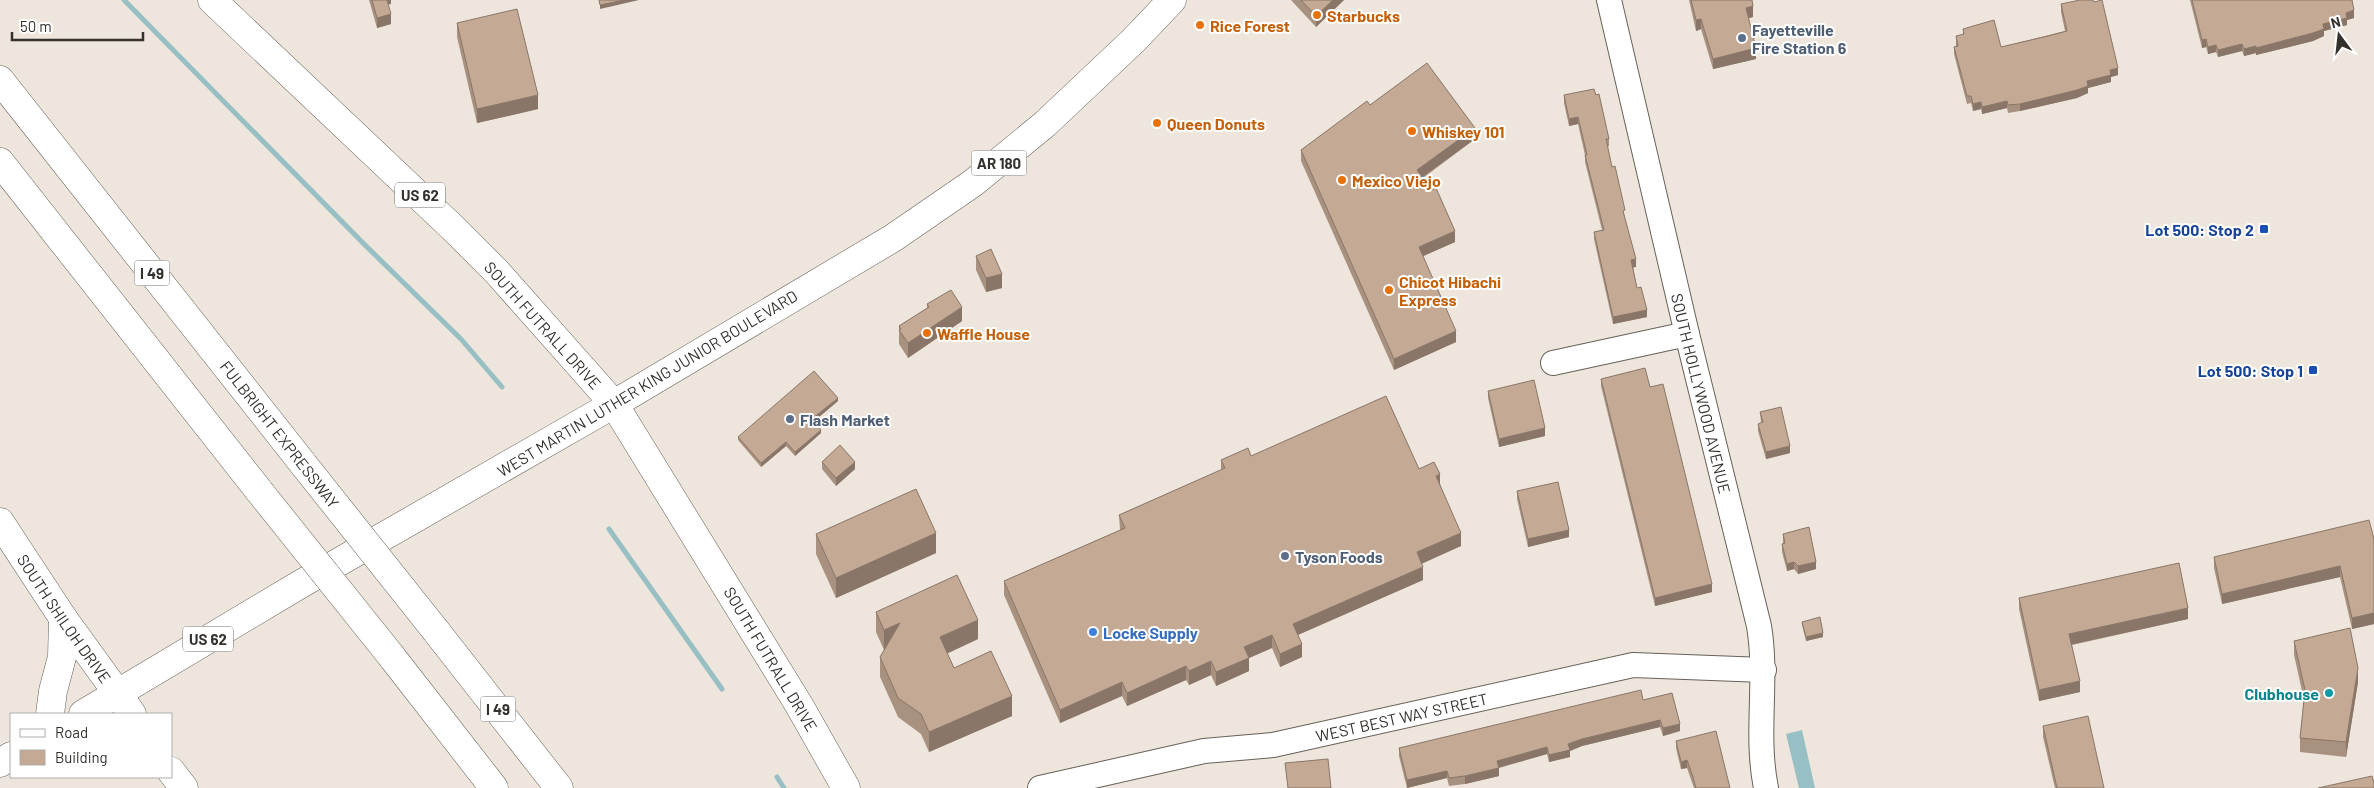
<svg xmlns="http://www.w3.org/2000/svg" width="2374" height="788" font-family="Barlow,sans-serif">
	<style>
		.water { fill: #98bfc3 }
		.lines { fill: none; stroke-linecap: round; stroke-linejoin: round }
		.stream { stroke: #98bfc3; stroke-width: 5 }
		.minor-casing { stroke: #676159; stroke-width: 26 }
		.major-casing { stroke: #676159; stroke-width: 29 }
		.highway-casing { stroke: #676159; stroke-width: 29 }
		.minor { stroke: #fff; stroke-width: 24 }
		.major { stroke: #fff; stroke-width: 28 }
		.highway { stroke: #fff; stroke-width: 28 }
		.highway-bridge-casing { stroke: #676159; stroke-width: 29; stroke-linecap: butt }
		.highway-bridge { stroke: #fff; stroke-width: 28 }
		.wall { fill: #a99180 }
		.shaded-wall { fill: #897668 }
		.building { fill: #c4a995; stroke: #897668 }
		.food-dot { fill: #e8710a; stroke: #fff; stroke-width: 2 }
		.service-dot { fill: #5c6f8a; stroke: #fff; stroke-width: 2 }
		.transit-dot { fill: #1a4fb4; stroke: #fff; stroke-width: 2 }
		.shop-dot { fill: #3f7fe0; stroke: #fff; stroke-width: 2 }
		.culture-dot { fill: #0f9aa8; stroke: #fff; stroke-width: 2 }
		.labels { text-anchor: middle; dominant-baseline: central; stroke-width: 4; stroke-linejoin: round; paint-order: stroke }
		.shield { fill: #fff; stroke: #716f6c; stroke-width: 1 }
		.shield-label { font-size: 15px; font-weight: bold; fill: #34312d }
		.food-label { font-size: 16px; font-weight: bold; fill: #c56008; stroke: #fff; text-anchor: start }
		.service-label { font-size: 16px; font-weight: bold; fill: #4e5e75; stroke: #fff; text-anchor: start }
		.transit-label { font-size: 16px; font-weight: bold; fill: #164399; stroke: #fff; text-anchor: end }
		.street-label { font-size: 16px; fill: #34312d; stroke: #fff }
		.shop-label { font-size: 16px; font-weight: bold; fill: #366cbe; stroke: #fff; text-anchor: start }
		.culture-label { font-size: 16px; font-weight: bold; fill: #0d838f; stroke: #fff; text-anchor: end }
	</style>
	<rect width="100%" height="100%" fill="#eee6dd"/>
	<!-- water -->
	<path class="water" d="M1802,730L1815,788H1799L1786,734Z"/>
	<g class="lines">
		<!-- stream -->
		<path class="stream" d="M124,0L365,245L461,339L502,387
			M609,529L722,689
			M777,777L784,788"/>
		<!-- minor casing -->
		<g class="minor-casing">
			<g id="minor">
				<path id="s1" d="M1609,0L1687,334L1759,626C1768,680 1755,734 1766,788"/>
				<path d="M1553,363L1687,334"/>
				<path id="s2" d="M1040,788L1204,751L1273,745L1633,665L1764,670"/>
			</g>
		</g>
		<!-- major casing -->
		<g class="major-casing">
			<path id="major" d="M118,694L132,714
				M50,714L53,691L62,657L63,618
				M171,771L184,788
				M846,788L799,705L614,404L893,238L973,183L1045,124L1134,40L1172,0"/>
		</g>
		<!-- highway casing -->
		<g class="highway-casing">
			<g id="highway">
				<path d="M0,80L304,465"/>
				<path d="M0,162L260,492"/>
				<path id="s3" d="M0,522L63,618L118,694"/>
				<path d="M436,631L559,788"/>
				<path d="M392,657L494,788"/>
				<path d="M83,714L299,585L614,404L496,271L454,229L212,0"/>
				<path d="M0,763L11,756"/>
			</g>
		</g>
		<!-- minor -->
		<use href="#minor" class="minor"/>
		<!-- major -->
		<use href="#major" class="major"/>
		<!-- highway -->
		<use href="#highway" class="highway"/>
		<!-- highway-bridge casing -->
		<g class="highway-bridge-casing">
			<path id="highway-bridge" d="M304,465L436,631
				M260,492L392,657"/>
		</g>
		<!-- highway-bridge -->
		<use href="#highway-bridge" class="highway-bridge"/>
	</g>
	<!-- wall -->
	<path class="wall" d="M369,0H391V4H388L391,24L377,28Z
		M1291,0H1344L1316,27Z
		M1689,0H1752L1753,17L1748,18L1756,59L1713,69L1701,29L1696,31Z
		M2190,0H2352L2354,18L2347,20V25L2324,31V36L2313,41L2256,55V53L2244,56L2242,51L2218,57L2216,52L2208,54L2206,47L2202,48Z
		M2061,4L2118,75L2111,77V82L2088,88V93L2077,98L2020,111L2008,113L2007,108L1982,114L1981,109L1973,111L1971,103L1967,104L1954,54V47L1956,46V36L1963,35V29L2001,47L2065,31L2061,12Z
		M457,23L538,109L477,123L457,37Z
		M1564,95H1596L1609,139V146L1607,147L1625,218L1636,267H1633L1637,288L1647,317L1613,324L1594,239V232L1602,230L1585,162V155L1578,124L1569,126L1564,103Z
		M1370,105L1475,139L1423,178L1455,242L1423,256L1456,342L1394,370L1301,161V150Z
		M976,256L1002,288L986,292L976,270Z
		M927,304L962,321L908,358L899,344V326L927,308Z
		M1601,379L1650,387L1712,592L1655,606L1601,386Z
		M1488,391L1545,436L1499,447L1488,398Z
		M838,401L814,421L821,433L795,456L786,446L761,467L738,440V437Z
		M1760,412L1790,453L1766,459L1758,431V424L1761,423Z
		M1251,456L1419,469L1440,484L1461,546L1421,563L1423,580L1298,635L1302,657L1280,667L1272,648L1249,658V671L1216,686L1211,675L1189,685L1186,680L1127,706L1122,696L1060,723L1004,595V581L1120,530L1119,515L1221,470V460Z
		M822,462L855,469L836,486L822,469Z
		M1517,491L1569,537L1528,547L1517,499Z
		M816,534L936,553L836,598L816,554Z
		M1783,534L1816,569L1798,574L1794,569L1787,571L1782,552V544H1783Z
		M2374,539V624L2352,629L2340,577L2222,604L2214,568V557Z
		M2019,598L2188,619L2072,645L2080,692L2039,701L2019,609Z
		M876,612L978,639L947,653L954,668L1012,716L929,752L921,734L898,717L880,677V657L884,650L876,632Z
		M1802,622L1823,637L1806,641L1802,625Z
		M2294,641L2358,682L2346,757L2300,752V738L2304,700L2294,655Z
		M1643,700L1680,731L1663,736L1660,727L1582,746L1570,751V757L1549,762L1547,754L1499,768V776L1465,784L1449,786L1447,778L1407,788L1399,756V748Z
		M2043,726L2104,788H2055L2043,737Z
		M1676,741L1730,788H1694L1687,768L1681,769L1676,748Z"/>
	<!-- shaded-wall -->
	<path class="shaded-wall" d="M386,0H391V4L386,5Z
		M624,0H639L600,9V5Z
		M1333,0H1344L1316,27V16Z
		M1753,6V17L1746,19V8Z
		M2354,10V18L2347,20V25L2324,31V36L2313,41L2256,55V48L2323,24L2346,13Z
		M391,14V24L377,28V18Z
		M1701,19V29L1696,31V20Z
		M2206,39V47L2202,48V40Z
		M2242,44V51L2218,57V50Z
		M2216,45V52L2208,54V47Z
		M2256,46V53L2244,56V49Z
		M1756,48V59L1713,69V59Z
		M2118,68V75L2111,77V82L2088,88V93L2077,98L2020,111V104L2110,70Z
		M538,95V109L477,123V109Z
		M2007,101V108L1982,114V107Z
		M1981,102V109L1973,111V104Z
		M1578,117V124L1569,126V119Z
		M1475,128V139L1417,181V170Z
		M1455,231V242L1419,258V247Z
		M1636,259V267L1631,268V260Z
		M1002,274V288L986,292V278Z
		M962,307V321L908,358V343Z
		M1647,310V317L1613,324V317Z
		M1456,331V342L1394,370V359Z
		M838,398V401L812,423V419Z
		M1545,428V436L1499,447V439Z
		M821,430V433L795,456V452Z
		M786,442V446L761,467V463Z
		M1790,446V453L1766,459V452Z
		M855,462V469L836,486V478Z
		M1440,474V488L1436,476Z
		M1569,530V537L1528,547V539Z
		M936,533V553L836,598V578Z
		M1461,533V546L1417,566V552Z
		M1794,562V569L1787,571V564Z
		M1816,562V569L1798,574V566Z
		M2340,566V577L2222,604V594Z
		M1423,567V580L1293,637V624Z
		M1712,584V592L1655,606V598Z
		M2188,608V619L2069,645V634Z
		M2374,613V624L2352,629V618Z
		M978,620V639L940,657V637Z
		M900,623L884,650V630Z
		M1823,633V637L1806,641V637Z
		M1272,635V648L1249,658V671L1216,686V672L1244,647Z
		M1302,644V657L1280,667V654Z
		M1211,661V675L1189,685V671Z
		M1186,666V680L1127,706V693Z
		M2358,668V682L2346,757V742Z
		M2080,681V692L2039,701V690Z
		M1122,682V696L1060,723V710Z
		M1012,696V716L929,752V732Z
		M1660,720V727L1582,746L1570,751V757L1549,762V755L1568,744L1582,739Z
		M1680,724V731L1663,736V728Z
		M1547,747V754L1497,768V761Z
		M1687,760V768L1681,769V762Z
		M1499,768V776L1465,784V776Z
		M1447,771V778L1407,788V780Z"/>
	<!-- building -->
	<path class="building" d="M372,0H387L391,14L377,18Z
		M599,0H624L600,5Z
		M1301,0H1333L1316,16Z
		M1691,0H1752L1753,6L1746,8L1756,48L1713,59L1701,19L1696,20Z
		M2080,0H2093L2094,2L2102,0L2118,68L2110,70L2111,75L2087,81L2088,86L2077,90L2020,104L2008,105L2007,101L1982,107L1981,102L1973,104L1971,96H1967L1954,47L1958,46L1956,36L1964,34L1963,29L1994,20L2001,47L2048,36L2067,31L2061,4Z
		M2192,0H2352L2354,10L2346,13L2347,18L2323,24L2324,29L2313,33L2256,48V46L2244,49L2242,44L2218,50L2216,45L2208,47L2206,39L2202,40Z
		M517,9L538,95L477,109L457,23Z
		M1427,63L1475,128L1417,170L1432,190L1436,188L1455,231L1419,247L1456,331L1394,359L1301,150L1367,101L1370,105Z
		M1594,89L1596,95L1599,94L1609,139H1606L1612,167L1615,166L1625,210L1623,211L1636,259L1631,260L1637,288L1641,287L1647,310L1613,317L1594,232L1604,230L1585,155H1587L1578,117L1569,119L1564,95Z
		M991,249L1002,274L986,278L976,256Z
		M951,290L962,307L908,343L899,330L901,329L899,326L929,307L927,304Z
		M1645,368L1650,387L1663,384L1712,584L1655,598L1601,379Z
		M814,371L838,398L812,419L821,430L795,452L786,442L761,463L738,437Z
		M1534,380L1545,428L1499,439L1488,391Z
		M1386,396L1419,469L1434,462L1440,474L1436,476L1461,533L1417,552L1423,567L1293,624L1302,644L1280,654L1272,635L1244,647L1249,658L1216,672L1211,661L1189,671L1186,666L1127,693L1122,682L1060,710L1004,581L1125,528L1119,515L1225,468L1221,460L1248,448L1251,456Z
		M1781,407L1790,446L1766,452L1758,424L1763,422L1760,412Z
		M840,445L855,462L836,478L822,462Z
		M1558,482L1569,530L1528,539L1517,491Z
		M916,489L936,533L836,578L816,534Z
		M2369,520L2374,539V613L2352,618L2340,566L2222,594L2214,557Z
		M1809,527L1816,562L1798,566L1794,562L1787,564L1782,544L1785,543L1783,534Z
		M2179,563L2188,608L2069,634L2080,681L2039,690L2019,598Z
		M957,575L978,620L940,637L954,668L991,651L1012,696L929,732L921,714L898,698L880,657L900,623L884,630L876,612Z
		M1820,617L1823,633L1806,637L1802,622Z
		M2350,628L2358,668L2346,742L2300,738L2305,690L2294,641Z
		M1641,690L1643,700L1672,693L1680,724L1663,728L1660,720L1582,739L1568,744L1570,750L1549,755L1547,747L1497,761L1499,768L1465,776L1449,778L1447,771L1407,780L1399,748Z
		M2088,716L2104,788H2057L2043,726Z
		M1716,731L1730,788H1696L1692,774L1687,760L1681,762L1676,741Z
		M1328,759L1331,788H1288L1285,763Z
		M2372,776L2374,783V788H2318Z"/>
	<!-- markers -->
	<g class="food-dot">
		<circle cx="1317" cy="15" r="5"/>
		<circle cx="1200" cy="25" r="5"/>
		<circle cx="1157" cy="123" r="5"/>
		<circle cx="1412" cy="131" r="5"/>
		<circle cx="1342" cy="180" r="5"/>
		<circle cx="1389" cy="290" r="5"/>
		<circle cx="927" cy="333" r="5"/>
	</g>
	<g class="service-dot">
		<circle cx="1742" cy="38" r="5"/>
		<circle cx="790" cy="419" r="5"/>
		<circle cx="1285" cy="556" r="5"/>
	</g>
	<g class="transit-dot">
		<rect x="2259" y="224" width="10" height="10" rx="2.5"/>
		<rect x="2308" y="365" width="10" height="10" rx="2.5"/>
	</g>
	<circle class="shop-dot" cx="1093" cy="632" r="5"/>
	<circle class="culture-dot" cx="2329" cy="693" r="5"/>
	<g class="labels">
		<!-- shield labels -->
		<g class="shield">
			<rect x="971.5" y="150.5" width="55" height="25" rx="4"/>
			<rect x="395" y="182.5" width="50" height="25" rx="4"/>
			<rect x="134.5" y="260.5" width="35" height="25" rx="4"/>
			<rect x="183" y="626.5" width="50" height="25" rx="4"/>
			<rect x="480.5" y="696.5" width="35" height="25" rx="4"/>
		</g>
		<g class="shield-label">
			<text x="999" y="163">AR 180</text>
			<text x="420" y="195">US 62</text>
			<text x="152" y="273">I 49</text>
			<text x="208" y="639">US 62</text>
			<text x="498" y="709">I 49</text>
		</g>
		<!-- food labels -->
		<g class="food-label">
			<text x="1327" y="15">Starbucks</text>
			<text x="1210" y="25">Rice Forest</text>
			<text x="1167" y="123">Queen Donuts</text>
			<text x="1422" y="131">Whiskey 101</text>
			<text x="1352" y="180">Mexico Viejo</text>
			<text x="1399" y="281">Chicot Hibachi<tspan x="1399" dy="18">Express</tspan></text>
			<text x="937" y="333">Waffle House</text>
		</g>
		<!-- service labels -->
		<g class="service-label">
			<text x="1752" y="29">Fayetteville<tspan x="1752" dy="18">Fire Station 6</tspan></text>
			<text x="800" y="419">Flash Market</text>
			<text x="1295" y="556">Tyson Foods</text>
		</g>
		<!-- transit labels -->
		<g class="transit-label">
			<text x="2254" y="229">Lot 500: Stop 2</text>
			<text x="2303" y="370">Lot 500: Stop 1</text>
		</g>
		<!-- street labels -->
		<g class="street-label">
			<text transform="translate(543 325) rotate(48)">SOUTH FUTRALL DRIVE</text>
			<text transform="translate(647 383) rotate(-31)">WEST MARTIN LUTHER KING JUNIOR BOULEVARD</text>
			<text stroke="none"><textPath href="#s1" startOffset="404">SOUTH HOLLYWOOD AVENUE</textPath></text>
			<text transform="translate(280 434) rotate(52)">FULBRIGHT EXPRESSWAY</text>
			<text stroke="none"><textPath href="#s3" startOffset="116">SOUTH SHILOH DRIVE</textPath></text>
			<text transform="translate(771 659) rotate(59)">SOUTH FUTRALL DRIVE</text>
			<text stroke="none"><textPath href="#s2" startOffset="369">WEST BEST WAY STREET</textPath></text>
		</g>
		<!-- shop labels -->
		<g class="shop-label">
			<text x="1103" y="632">Locke Supply</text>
		</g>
		<!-- culture labels -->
		<g class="culture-label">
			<text x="2319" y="693">Clubhouse</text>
		</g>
	</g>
	<!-- legend -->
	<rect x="10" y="713" width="162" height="65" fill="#ffffff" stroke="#aeadab"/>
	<rect x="20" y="729" width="25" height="8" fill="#ffffff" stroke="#aeadab"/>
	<text x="55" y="738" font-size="15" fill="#34312d">Road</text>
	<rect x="20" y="750" width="25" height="15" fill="#c4a995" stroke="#aeadab"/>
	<text x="55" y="763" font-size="15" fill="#34312d">Building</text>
	<!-- north arrow -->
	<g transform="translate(2339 35) rotate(345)" stroke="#ffffff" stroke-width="4" paint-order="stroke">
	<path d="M0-4L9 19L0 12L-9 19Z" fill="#34312d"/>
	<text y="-8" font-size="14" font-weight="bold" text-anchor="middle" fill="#34312d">N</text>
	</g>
	<!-- scale -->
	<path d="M12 32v8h131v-8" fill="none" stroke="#34312d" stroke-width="2.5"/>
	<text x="20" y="32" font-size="15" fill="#34312d" stroke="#ffffff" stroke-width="4" paint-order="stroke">50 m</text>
</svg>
